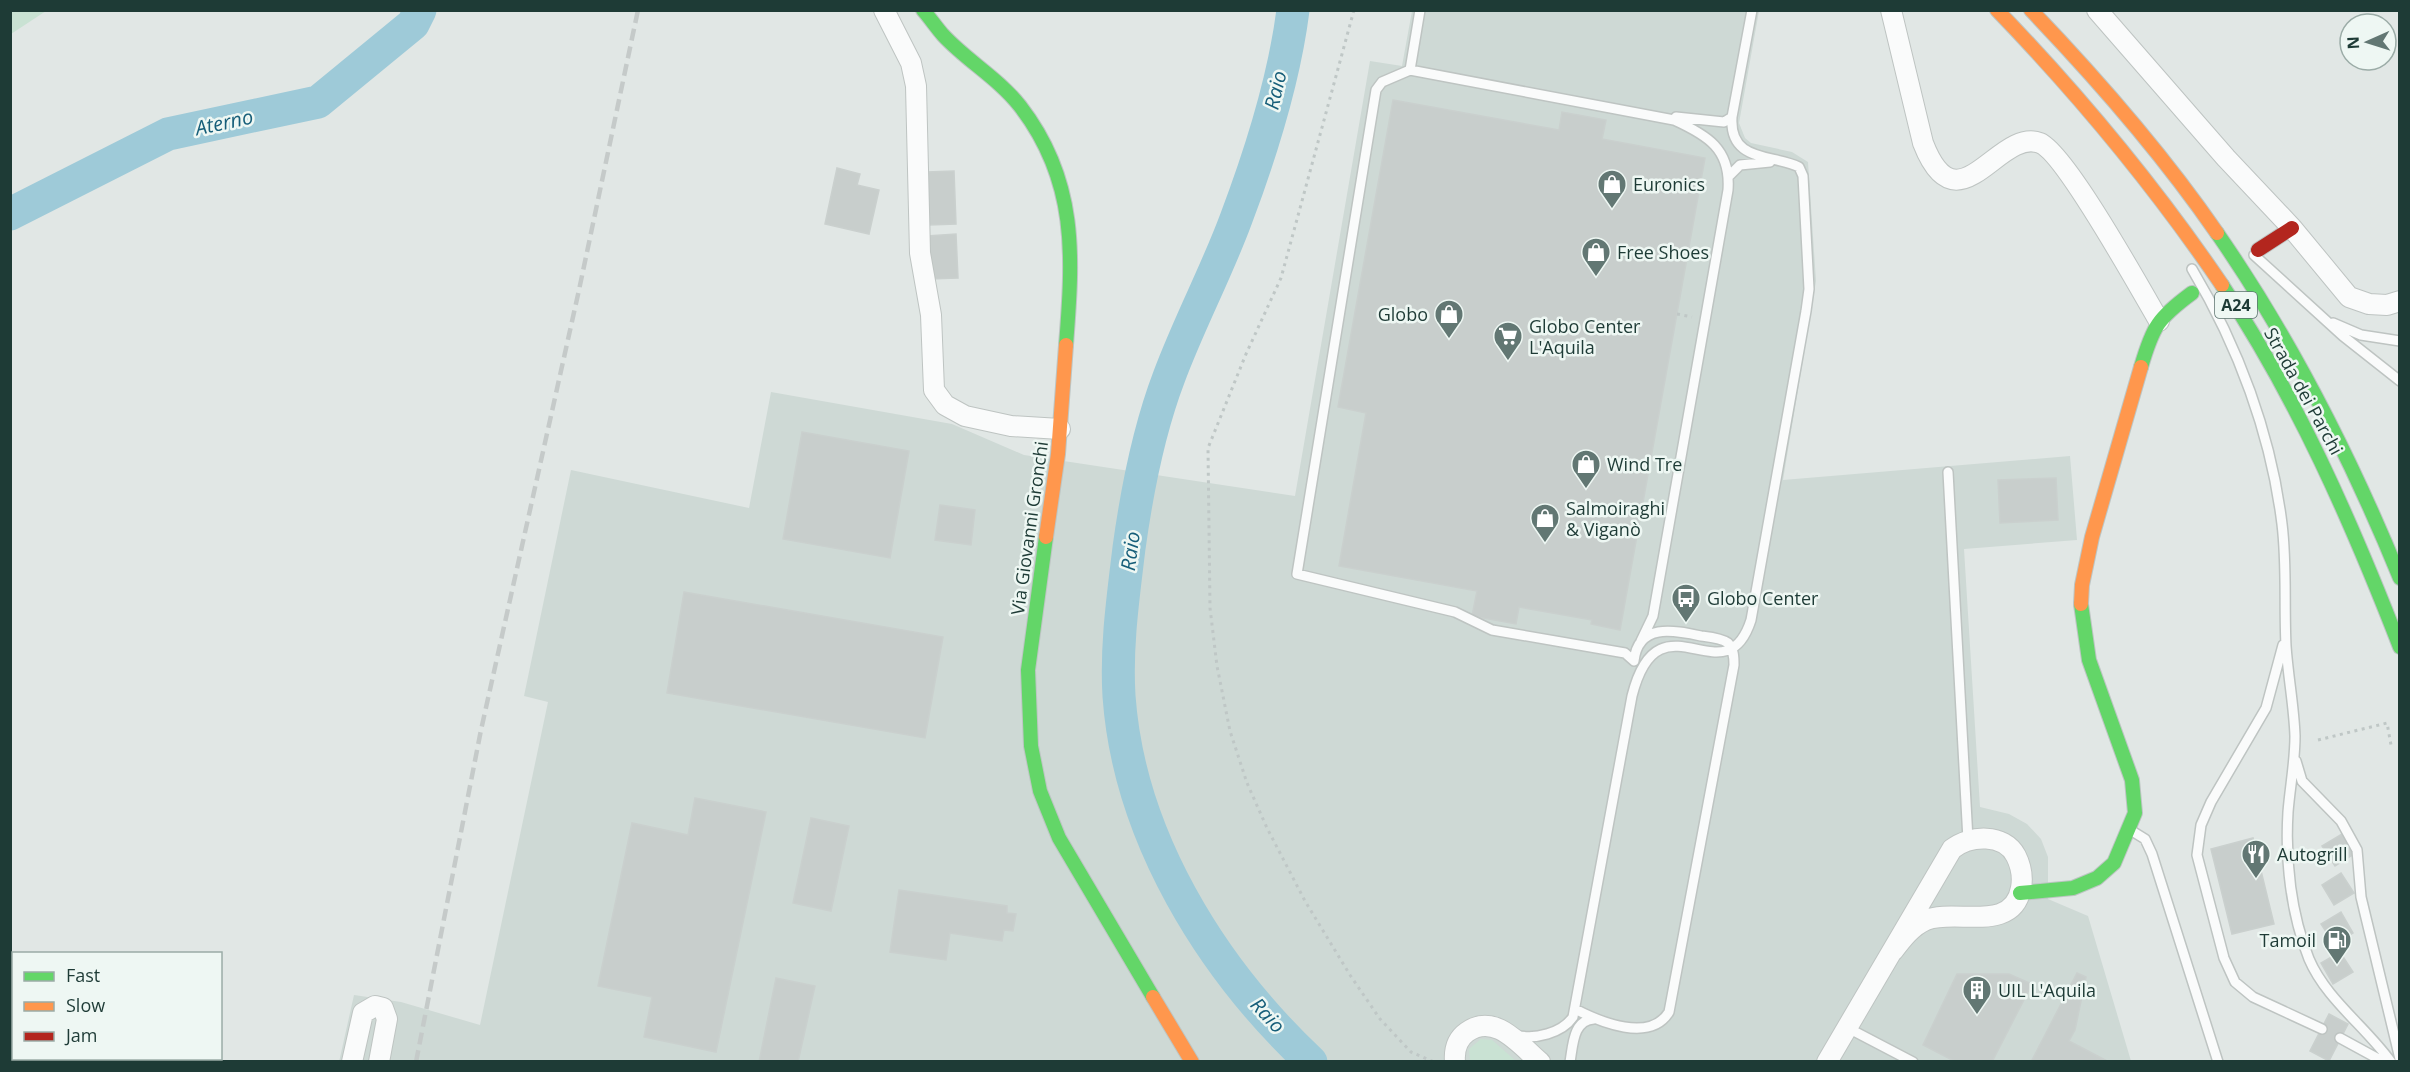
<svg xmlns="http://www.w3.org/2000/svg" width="2410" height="1072" font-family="'Open Sans',sans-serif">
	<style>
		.built { fill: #ced9d5 }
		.green { fill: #c9e2d3 }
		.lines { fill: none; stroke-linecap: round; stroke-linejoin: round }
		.river { stroke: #9ecad8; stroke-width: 33 }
		.building { fill: #c8cecc; stroke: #cad0ce; stroke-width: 1.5 }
		.lane-casing { stroke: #bec4c2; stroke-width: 12 }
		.street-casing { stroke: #bec4c2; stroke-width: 22 }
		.fast-casing { stroke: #bdc5c3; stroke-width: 16 }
		.slow-casing { stroke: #bdc5c3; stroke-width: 16 }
		.jam-casing { stroke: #bdc5c3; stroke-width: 16 }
		.path { stroke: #bfc7c6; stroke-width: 3; stroke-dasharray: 3 4.5; stroke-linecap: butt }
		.lane { stroke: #fafbfb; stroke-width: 9 }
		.street { stroke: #fafbfb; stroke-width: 20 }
		.fast { stroke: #63d668; stroke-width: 14 }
		.slow { stroke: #ff974d; stroke-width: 14 }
		.jam { stroke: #b3261e; stroke-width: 14 }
		.rail { stroke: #c5cac9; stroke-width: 4.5; stroke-dasharray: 12 6; stroke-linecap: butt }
		.labels { text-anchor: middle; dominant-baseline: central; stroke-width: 5; stroke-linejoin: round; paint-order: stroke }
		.shield { fill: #eef7f3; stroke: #5c736f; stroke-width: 1.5 }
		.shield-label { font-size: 16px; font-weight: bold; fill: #1e3b36 }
		.poi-label { font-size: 18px; fill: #1e3b36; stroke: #eef7f3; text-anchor: start }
		.street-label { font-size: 18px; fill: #1e3b36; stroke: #eef7f3 }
		.water-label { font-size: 20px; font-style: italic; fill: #165e79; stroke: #eef7f3 }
	</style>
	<rect width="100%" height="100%" fill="#e1e7e5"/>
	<!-- built -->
	<path class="built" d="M1412,11H1759L1739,123L1745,138L1751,143L1792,152L1808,162L1816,281L1783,480L2070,456L2077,540L1964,549L1980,807L2009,814L2027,824L2041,839L2048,857V899L2088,916L2131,1061L339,1062L354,995L401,1002L480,1025L548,702L524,696L571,470L749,508L771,392L952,424L1024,455L1295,496L1370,61L1402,66Z
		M10,974H14V1058H113L129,1061H11Z"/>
	<!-- green -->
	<path class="green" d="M11,10H46V11L11,34Z
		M1481,1039L1492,1040L1516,1061H1470L1469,1049Z"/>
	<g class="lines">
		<!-- river -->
		<path class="river" d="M1293,10C1284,81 1261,153 1236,219C1216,273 1189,323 1169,377C1148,432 1137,490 1129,548C1123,598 1116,646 1119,696C1129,836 1211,968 1311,1062
			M10,214L168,134L318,102L413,24L420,10"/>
	</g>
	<!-- building -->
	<path class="building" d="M1393,100L1559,130L1562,112L1606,120L1602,139L1705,158L1620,630L1591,624L1592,620L1519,607L1516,624L1472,616L1477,591L1339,566L1366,413L1338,407Z
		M837,168L860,174L857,185L879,190L869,234L825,224Z
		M954,171L956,224L929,225L927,172Z
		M956,234L958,278L929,279L927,236Z
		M802,432L909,451L890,558L783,539Z
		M2056,478L2058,520L2000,523L1998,480Z
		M940,505L975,510L971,545L935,540Z
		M684,592L943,637L925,738L667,693Z
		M695,798L766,812L716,1052L644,1037L652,997L598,986L632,823L688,835Z
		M811,818L849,826L831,911L793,903Z
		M2342,834L2354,854L2335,866L2322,846Z
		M2253,838L2274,924L2232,934L2211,849Z
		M2341,873L2354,893L2334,905L2322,885Z
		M899,890L1007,906V913L1016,914L1013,931L1004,930L1002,941L950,933L946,960L890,952Z
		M2341,912L2353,933L2334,944L2321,924Z
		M2340,952L2353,972L2333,984L2321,963Z
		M2077,973L2086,977L2075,1030L2069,1041L2109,1062H2031Z
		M1957,974H2009L2032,984L1992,1062H1956L1923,1045Z
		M776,978L815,986L798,1062H759Z
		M2329,1014L2348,1024L2329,1061L2310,1051Z
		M37,1058H83V1062H37Z"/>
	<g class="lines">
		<!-- lane casing -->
		<g class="lane-casing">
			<path id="lane" d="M1420,10L1410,70L1674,120C1707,135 1731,149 1728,190L1653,616L1641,641
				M1410,70L1382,82L1376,90L1297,574L1455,612L1492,630L1625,653L1634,661
				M1676,117L1724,122L1732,117
				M1729,176L1740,165L1770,162
				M2254,255L2343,336L2400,381
				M2192,269C2238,346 2271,434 2282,524C2287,564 2284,605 2286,646C2288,676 2294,706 2295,736C2295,762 2290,787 2288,812C2285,861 2291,914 2309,959C2326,999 2366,1027 2391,1062
				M2333,323L2361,335L2400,341
				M1948,472L1968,840
				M2283,645L2266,708L2211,802L2201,825L2197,855L2224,958L2235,982L2253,997L2322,1029
				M2296,761L2302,781L2341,821L2357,850L2361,897L2400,1059
				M2132,831L2145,839L2152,854L2218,1062
				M1575,1009C1600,1022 1650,1043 1669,1012L1734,665C1734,658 1734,649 1728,643C1721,638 1709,637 1701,636C1673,630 1638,623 1634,661
				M1846,1027L1913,1062
				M1516,1035C1535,1040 1562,1033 1573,1017L1632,696C1659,589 1725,701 1751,620L1806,311L1809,289L1803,176L1799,167C1771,154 1729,162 1732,117L1752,10
				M2340,1038L2384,1062
				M1570,1062C1573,1045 1573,1020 1594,1019"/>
		</g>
		<!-- street casing -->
		<g class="street-casing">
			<path id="street" d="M884,10L911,63L916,86L920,253L931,315L934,390L945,405L965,416L1011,426L1060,429
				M1891,10L1923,143C1958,233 1998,127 2040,143C2065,153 2141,290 2159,321
				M2097,10L2226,158L2292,228L2349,297L2369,304L2387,305L2400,301
				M352,1062L363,1013L375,1006L383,1008L387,1019L379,1062
				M1455,1062C1454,1050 1457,1039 1467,1032C1495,1012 1520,1045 1540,1062
				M1827,1062L1952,849C1970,835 2004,833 2016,856C2021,866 2023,877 2021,888C2013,934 1955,908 1926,920C1912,926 1902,939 1893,951"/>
		</g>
		<!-- fast casing -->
		<g class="fast-casing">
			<path id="fast" d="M923,10C930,18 936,27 943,35C967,61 998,78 1020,106C1078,181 1073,256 1066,345
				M2217,233C2292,341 2350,456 2400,578
				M2222,285C2297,398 2351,521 2400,647
				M2141,367C2153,326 2158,318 2192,293
				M1046,537L1028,670L1031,746L1040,791L1059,838L1153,997
				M2020,893L2073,888L2097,878L2114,863L2135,813L2132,780L2089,660L2081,604"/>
		</g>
		<!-- slow casing -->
		<g class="slow-casing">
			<path id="slow" d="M1997,10C2081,97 2154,185 2222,285
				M2031,10C2098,80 2162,153 2217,233
				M1046,537L1058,454L1066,345
				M2081,604L2082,585L2092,537L2141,367
				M1153,997L1192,1062"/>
		</g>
		<!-- jam casing -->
		<g class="jam-casing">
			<path id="jam" d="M2258,250L2292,228"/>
		</g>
		<!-- path -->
		<path class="path" d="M1354,10L1281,278L1246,354L1208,448L1210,608L1217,666L1230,731L1247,783L1267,828L1305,901L1350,975L1380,1019L1411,1052L1434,1062
			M1677,314L1692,317
			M2318,740L2387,723L2391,745"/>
		<!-- lane -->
		<use href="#lane" class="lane"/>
		<!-- street -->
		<use href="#street" class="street"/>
		<!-- fast -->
		<use href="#fast" class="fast"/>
		<!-- slow -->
		<use href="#slow" class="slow"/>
		<!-- jam -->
		<use href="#jam" class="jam"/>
		<!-- rail -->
		<path class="rail" d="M416,1062L481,730L579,290L638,10"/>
	</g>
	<!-- icons -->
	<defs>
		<g id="shop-pin" transform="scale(1.5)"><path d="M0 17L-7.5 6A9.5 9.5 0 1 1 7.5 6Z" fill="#627773" stroke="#eef7f3"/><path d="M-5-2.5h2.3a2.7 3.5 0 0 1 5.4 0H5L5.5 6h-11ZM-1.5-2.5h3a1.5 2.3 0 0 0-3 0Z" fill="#fff"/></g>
		<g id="supermarket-pin" transform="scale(1.5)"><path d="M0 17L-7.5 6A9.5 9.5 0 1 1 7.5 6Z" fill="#627773" stroke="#eef7f3"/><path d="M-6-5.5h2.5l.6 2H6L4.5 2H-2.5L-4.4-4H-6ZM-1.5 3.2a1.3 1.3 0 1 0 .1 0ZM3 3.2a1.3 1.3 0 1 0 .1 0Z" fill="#fff"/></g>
		<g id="bus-pin" transform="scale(1.5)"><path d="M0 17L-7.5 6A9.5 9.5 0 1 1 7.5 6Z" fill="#627773" stroke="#eef7f3"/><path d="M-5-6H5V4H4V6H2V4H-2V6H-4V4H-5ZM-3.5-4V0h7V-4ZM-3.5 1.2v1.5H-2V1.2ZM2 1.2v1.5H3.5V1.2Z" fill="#fff"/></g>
		<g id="restaurant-pin" transform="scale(1.5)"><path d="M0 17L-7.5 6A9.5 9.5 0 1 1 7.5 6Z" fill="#627773" stroke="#eef7f3"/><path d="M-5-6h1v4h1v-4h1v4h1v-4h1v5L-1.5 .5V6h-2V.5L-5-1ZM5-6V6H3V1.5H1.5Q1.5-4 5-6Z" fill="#fff"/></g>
		<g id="fuel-pin" transform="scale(1.5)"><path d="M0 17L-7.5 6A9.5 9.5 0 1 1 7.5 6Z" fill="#627773" stroke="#eef7f3"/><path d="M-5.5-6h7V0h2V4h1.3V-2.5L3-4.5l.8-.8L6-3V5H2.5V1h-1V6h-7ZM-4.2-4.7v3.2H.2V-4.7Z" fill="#fff"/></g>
		<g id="building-pin" transform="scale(1.5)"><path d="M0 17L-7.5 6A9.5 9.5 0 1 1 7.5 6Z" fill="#627773" stroke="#eef7f3"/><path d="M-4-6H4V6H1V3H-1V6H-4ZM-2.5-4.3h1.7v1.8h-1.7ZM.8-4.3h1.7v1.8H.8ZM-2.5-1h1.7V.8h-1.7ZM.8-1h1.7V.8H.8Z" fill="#fff"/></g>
	</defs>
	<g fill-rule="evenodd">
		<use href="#shop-pin" x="1612" y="184"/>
		<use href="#shop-pin" x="1596" y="252"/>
		<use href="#shop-pin" x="1449" y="314"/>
		<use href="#supermarket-pin" x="1508" y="336"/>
		<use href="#shop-pin" x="1586" y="464"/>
		<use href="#shop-pin" x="1545" y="518"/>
		<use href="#bus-pin" x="1686" y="598"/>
		<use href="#restaurant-pin" x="2256" y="854"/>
		<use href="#fuel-pin" x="2337" y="940"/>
		<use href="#building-pin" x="1977" y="990"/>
	</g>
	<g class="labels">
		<!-- shield labels -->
		<rect class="shield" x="2215" y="292" width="42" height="26" rx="4.5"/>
		<g class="shield-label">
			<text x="2236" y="305">A24</text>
		</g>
		<!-- poi labels -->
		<g class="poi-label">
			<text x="1633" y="184">Euronics</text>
			<text x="1617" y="252">Free Shoes</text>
			<text x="1428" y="314" text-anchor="end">Globo</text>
			<text x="1529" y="326">Globo Center<tspan x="1529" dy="21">L'Aquila</tspan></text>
			<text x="1607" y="464">Wind Tre</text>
			<text x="1566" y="508">Salmoiraghi<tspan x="1566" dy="21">&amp; Viganò</tspan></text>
			<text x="1707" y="598">Globo Center</text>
			<text x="2277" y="854">Autogrill</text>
			<text x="2316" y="940" text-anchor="end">Tamoil</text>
			<text x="1998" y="990">UIL L'Aquila</text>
		</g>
		<!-- street labels -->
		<g class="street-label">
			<text transform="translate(2304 391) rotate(61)">Strada dei Parchi</text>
			<text transform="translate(1029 528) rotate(-82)">Via Giovanni Gronchi</text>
		</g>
		<!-- water labels -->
		<g class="water-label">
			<text transform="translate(1275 90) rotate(-77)">Raio</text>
			<text transform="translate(224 122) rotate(-12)">Aterno</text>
			<text transform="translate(1130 551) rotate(-82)">Raio</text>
			<text transform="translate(1268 1015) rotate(47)">Raio</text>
		</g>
	</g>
	<!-- border -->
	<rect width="2410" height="1072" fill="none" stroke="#1e3b36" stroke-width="24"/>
	<!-- legend -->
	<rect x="12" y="952" width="210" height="108" fill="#eef7f3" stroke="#9baca7" stroke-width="1.5"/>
	<rect x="24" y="972" width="30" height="9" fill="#63d668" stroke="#9baca7" stroke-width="1.5"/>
	<text x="66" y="982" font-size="18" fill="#1e3b36">Fast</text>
	<rect x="24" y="1002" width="30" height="9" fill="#ff974d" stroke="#9baca7" stroke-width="1.5"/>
	<text x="66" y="1012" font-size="18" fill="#1e3b36">Slow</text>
	<rect x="24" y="1032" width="30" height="9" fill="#b3261e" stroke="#9baca7" stroke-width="1.5"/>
	<text x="66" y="1042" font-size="18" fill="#1e3b36">Jam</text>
	<!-- north arrow -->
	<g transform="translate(2368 42) rotate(267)"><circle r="28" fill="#eef7f3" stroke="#9baca7" stroke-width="1.5"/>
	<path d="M0-4.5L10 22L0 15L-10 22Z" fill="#627773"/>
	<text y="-9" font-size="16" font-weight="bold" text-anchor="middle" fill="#1e3b36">N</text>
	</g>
</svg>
